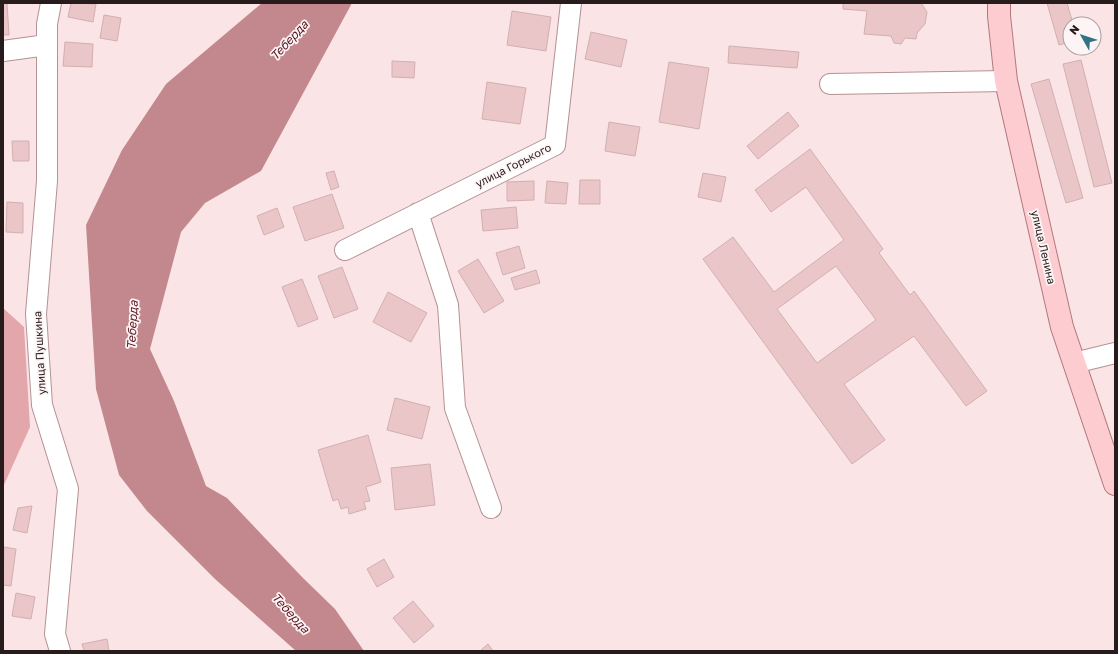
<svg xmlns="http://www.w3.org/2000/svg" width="1118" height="654" font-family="'Golos Text',sans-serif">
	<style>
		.forest { fill: #e3a6ab }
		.water { fill: #c3888d }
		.building { fill: #eac6c8; stroke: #d2afb1; fill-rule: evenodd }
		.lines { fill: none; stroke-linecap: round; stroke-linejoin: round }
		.minor-casing { stroke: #b49295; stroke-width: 22 }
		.major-casing { stroke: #b2787d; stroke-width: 24 }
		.minor { stroke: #fff; stroke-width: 20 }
		.major { stroke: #fdccd0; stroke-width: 22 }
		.labels { text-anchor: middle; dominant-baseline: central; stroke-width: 3.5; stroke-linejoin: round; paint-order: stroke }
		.street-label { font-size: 11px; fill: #281b1c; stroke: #fdf5f5 }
		.water-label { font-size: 12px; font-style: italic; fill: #5b1422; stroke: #fdf5f5 }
	</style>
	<rect width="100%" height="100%" fill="#fae4e5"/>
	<!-- forest -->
	<path class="forest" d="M3,308L24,327L30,427L3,487Z"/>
	<!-- water -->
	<path class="water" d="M262,3H352L261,171L205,203L181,232L150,349L174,401L206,486L227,498L302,577L335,609L364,651H296L215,579L147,511L119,475L96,389L86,225L122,150L166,84Z"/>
	<!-- building -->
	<path class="building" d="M3,3H7L9,35H3Z
		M71,3L96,4L93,22L68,17Z
		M843,3H921L927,12L925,24L917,33L916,39L905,38L901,44L894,43L891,36L864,34L867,11L843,9Z
		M1047,3H1067L1073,24H1070V42L1059,45Z
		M512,11L551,17L546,51L507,45Z
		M104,15L121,18L117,41L100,38Z
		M591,32L627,40L621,67L585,59Z
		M65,42L93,44L92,67L63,66Z
		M729,46L799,52L797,68L728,63Z
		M1081,60L1112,183L1094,187L1063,64Z
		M392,61L415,62L414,78L392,77Z
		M669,62L709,68L699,129L659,122Z
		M1049,79L1083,198L1066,203L1031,84Z
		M487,82L526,88L520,124L482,119Z
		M788,112L799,126L758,159L747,146Z
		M609,122L640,127L635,156L605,151Z
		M12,141H29V161H13Z
		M810,149L883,249L879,253L910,295L914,291L987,391L966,406L914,336L844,384L885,440L852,464L703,259L733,237L774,292L844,240L806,187L771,212L755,190ZM836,266L876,320L817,363L777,309Z
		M334,171L339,187L331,190L326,173Z
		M703,173L726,177L721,202L698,197Z
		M580,180H600V204H579Z
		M534,181V200L507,201V182Z
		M547,181L568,183L566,204L545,203Z
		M332,194L344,228L305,241L293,207Z
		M7,202L23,203V233L6,232Z
		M516,207L518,228L483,231L481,210Z
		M277,208L284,227L264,235L257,216Z
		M519,246L525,268L503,275L496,253Z
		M478,259L504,301L484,313L458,271Z
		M342,267L358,309L334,318L318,276Z
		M536,270L540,283L515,290L511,278Z
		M302,279L318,319L298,327L282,287Z
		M388,292L427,313L411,342L373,322Z
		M395,398L430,407L422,439L387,430Z
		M368,435L381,482L366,487L370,501L364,502L366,509L349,514L348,507L341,509L338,499L333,501L318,450Z
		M430,464L435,505L395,510L391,468Z
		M32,506L27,533L13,530L18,508Z
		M4,547L16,549L11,586L3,585Z
		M384,559L394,577L377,587L367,569Z
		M16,593L35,597L31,619L12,616Z
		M413,601L434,626L414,643L393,618Z
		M107,639L109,651H84L82,644Z
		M488,644L493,651H480Z"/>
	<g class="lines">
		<!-- minor casing -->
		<g class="minor-casing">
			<path id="minor" d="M51,3L47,24V181L36,314L42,405L68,489L55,634L60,651
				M3,51L47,45
				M830,84L1006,81
				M418,213L448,305L455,408L491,508
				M345,250L555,145L571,3
				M1074,363L1115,353"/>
		</g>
		<!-- major casing -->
		<g class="major-casing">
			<path id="major" d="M999,3V16L1006,81L1062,327L1115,484"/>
		</g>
		<!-- minor -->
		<use href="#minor" class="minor"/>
		<!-- major -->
		<use href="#major" class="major"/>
	</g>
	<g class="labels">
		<!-- street labels -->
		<g class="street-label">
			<text transform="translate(513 165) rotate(-27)">улица Горького</text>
			<text transform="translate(1044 247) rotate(77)">улица Ленина</text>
			<text transform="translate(39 353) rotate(-93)">улица Пушкина</text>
		</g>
		<!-- water labels -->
		<g class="water-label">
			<text transform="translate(289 40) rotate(-47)">Теберда</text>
			<text transform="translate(132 325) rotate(-87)">Теберда</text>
			<text transform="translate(291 613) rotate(48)">Теберда</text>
		</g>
	</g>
	<!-- border -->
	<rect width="1118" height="654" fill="none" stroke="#281b1c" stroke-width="8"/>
	<!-- north arrow -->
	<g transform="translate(1082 36) rotate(309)"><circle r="19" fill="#fdf5f5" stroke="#a89e9e"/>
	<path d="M0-3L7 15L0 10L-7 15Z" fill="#337187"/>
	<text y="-6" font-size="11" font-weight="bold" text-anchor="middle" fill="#281b1c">N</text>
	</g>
</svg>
